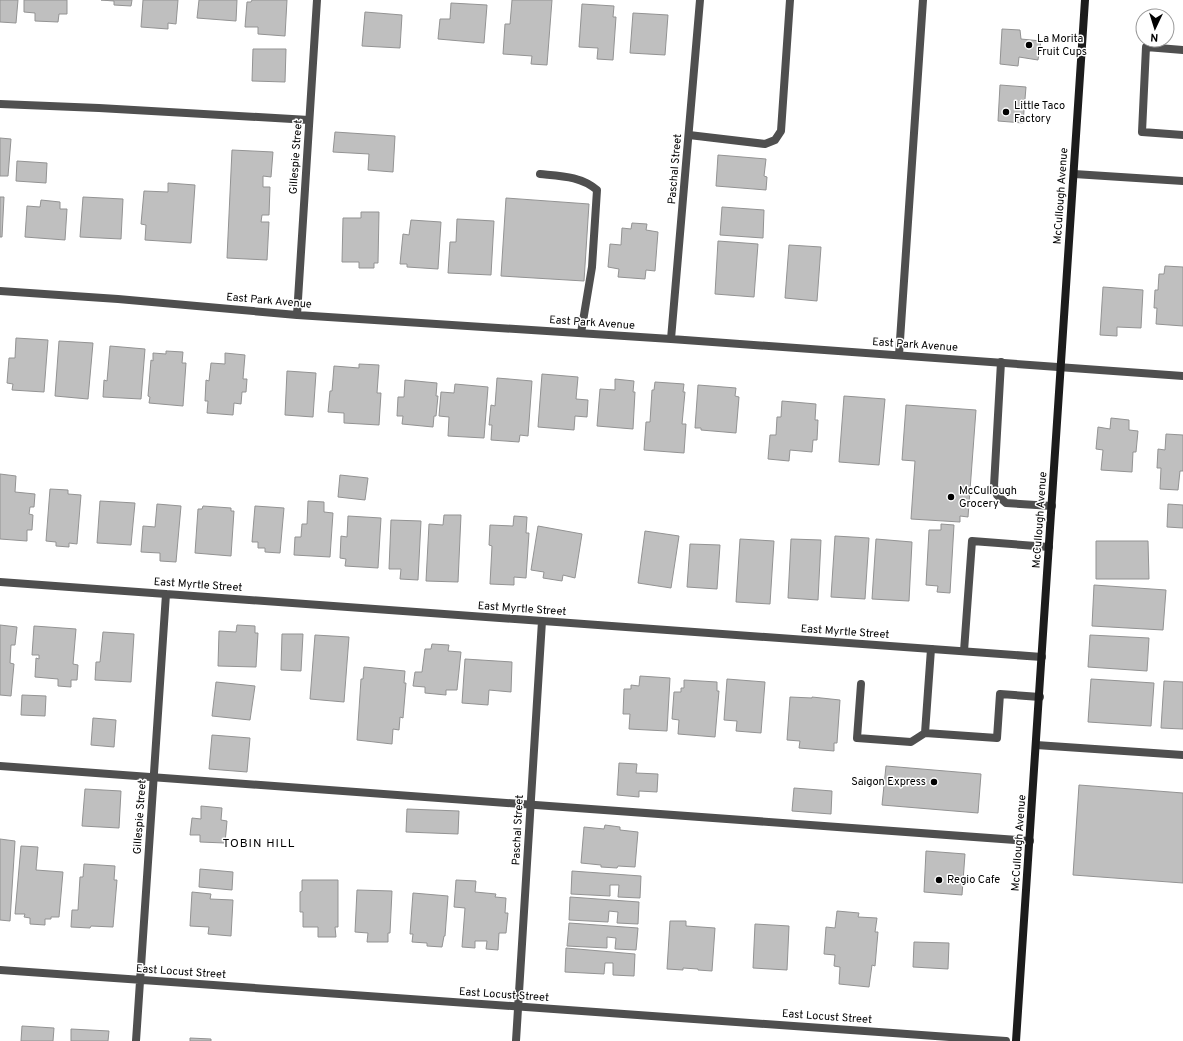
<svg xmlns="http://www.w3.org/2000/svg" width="1183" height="1041" font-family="Overpass,sans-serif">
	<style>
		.building { fill: #bfbfbf; stroke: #939393 }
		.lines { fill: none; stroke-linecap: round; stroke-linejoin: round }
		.lane { stroke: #4f4f4f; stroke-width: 8 }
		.street { stroke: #4f4f4f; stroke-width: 8 }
		.secondary { stroke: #1c1c1c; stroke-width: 8 }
		.poi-dot { fill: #000; stroke: #fff; stroke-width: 1.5 }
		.labels { text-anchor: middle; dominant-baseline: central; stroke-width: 3; stroke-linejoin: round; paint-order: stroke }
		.poi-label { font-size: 11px; fill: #000; stroke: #fff; text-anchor: start }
		.street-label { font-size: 11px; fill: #000; stroke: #fff }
		.neighbourhood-label { font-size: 12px; letter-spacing: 1px; fill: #000; stroke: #fff }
	</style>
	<rect width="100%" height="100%" fill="#fff"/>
	<!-- building -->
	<path class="building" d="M0,0H18L16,23L0,22Z
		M24,0H67V14H59L58,22L35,21V13L24,12Z
		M101,0H132L131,6L114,5V1Z
		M143,0H178L176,24L168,23V29L141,27Z
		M199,0H237L236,21L197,18Z
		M252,0H287L285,36L258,34V27H245L247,2H251Z
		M512,0H552L547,65L531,64L532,56L503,54L505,24H510Z
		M451,3L487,5L484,43L438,39L440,19H450Z
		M582,4L614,6L613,17H616L613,60L597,59L598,48L579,47Z
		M365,12L402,15L400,48L362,46Z
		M633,13L668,15L665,55L630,53Z
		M1002,29L1020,30L1021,39L1041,41L1038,60L1019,57L1018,66L1000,64Z
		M253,49H286L285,82L252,81Z
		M1000,85L1026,87L1023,123L998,121Z
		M335,132L395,136L393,172L368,170L369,154L333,152Z
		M0,138L11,139L8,176H0Z
		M232,150L273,152L271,177L263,176V187H270L269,215H262L261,222H269L267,260L227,258Z
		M718,155L766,159L764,176L767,177L766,190L716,186Z
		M17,161L47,163L46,183L16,181Z
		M168,183L195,185L191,243L145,240L146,225L141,224L144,191L168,192Z
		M0,197H4L2,237H0Z
		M83,197L123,199L121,239L80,237Z
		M506,198L589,204L584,281L501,276Z
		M41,200L60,202V209H67L65,240L25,237L27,206L40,207Z
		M722,207L764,210L763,238L720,235Z
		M361,212H379L378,263H374V268H359V262H342L343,218H361Z
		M457,219L494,221L491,275L448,273L450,242H456Z
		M411,220L441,222L438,269L407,267V264H400L403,234L409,235Z
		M632,223L647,224L646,230L658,232L655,271L646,270L645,279L618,277L619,269L608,267L610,244L621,245L622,228L631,229Z
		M718,241L758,244L754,297L715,294Z
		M789,245L821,247L817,301L785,298Z
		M1165,266L1183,267V326L1156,324L1157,308H1154L1155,290H1158L1159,274H1164Z
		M1103,287L1143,290L1141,328L1117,327V336L1100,335Z
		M16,338L48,340L44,392L12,390L13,384L7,383L9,358H15Z
		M59,341L93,343L88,399L55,396Z
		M110,346L145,349L141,399L103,397L104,380L107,381Z
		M166,351L183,352L182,363H186L183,406L149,403L150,397L148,396L151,360L153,361V353L166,354Z
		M225,353L245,355L243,379H247L246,392H242L241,404L234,403L233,415L207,413L208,401H205L206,380L209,381L211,363L225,364Z
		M359,364L379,365L377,393H381L379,425L344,423V413L328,412L330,391H332L334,366L359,368Z
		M287,371L316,373L313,417L285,415Z
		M542,374L578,377L576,399L588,400L587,417L575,416L574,430L538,427Z
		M497,378L532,381L528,436L520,435L519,442L491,440L492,425H489L491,405L495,406Z
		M615,379L634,381L633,392H635L633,429L597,426L600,389L615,390Z
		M405,380L437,383L436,396H438L436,416H434L433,427L402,424L403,416H397L398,397H404Z
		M655,382L684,384L683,392H685L682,424H686L684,453L644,450L646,422H650L652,390H654Z
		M455,384L488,387L484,438L448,436L449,417L439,416L441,392L454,393Z
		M698,385L736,388L735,396L739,397L736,433L701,430V428H695Z
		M844,396L885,399L879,465L839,462Z
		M782,401L816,404L815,420H818L817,440H813L812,452L790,450L789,461L768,459L770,435H776L777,417H781Z
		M906,405L976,410L968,517L960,516V522L911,519L915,461L902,460Z
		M1111,418L1129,420V430L1138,431L1136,452H1133L1132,472L1101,470L1103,450L1096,449L1098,427L1110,429Z
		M1166,434L1183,435V471H1180L1178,490L1160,489L1161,468H1157L1158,449L1165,450Z
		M0,474L16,476L15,492L35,494L34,507H30L29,514L33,515L32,530H27V541L0,539Z
		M340,475L368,478L365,500L338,497Z
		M50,489L68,490V494L81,495L77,544L69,543V547L56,546V542L46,541Z
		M100,501L135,503L131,545L97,543Z
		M308,501L324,502V512L333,513L330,557L294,555L295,537H301L302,524H307Z
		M157,504L181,506L176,562L160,561V553L141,552L143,526L155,527Z
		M1168,504L1183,505V528L1167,527Z
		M203,506L231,508V511H234L231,556L195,553L198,509H202Z
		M255,506L284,508L280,553L265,552V548H258V542H252Z
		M444,515H461L458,582L426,581L429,524L443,525Z
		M348,516L381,518L378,568L345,566L346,559L340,558L341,536L347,537Z
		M514,516L527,517L526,533H529L526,578L514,577V585L490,584L492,546L489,545L490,525L513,526Z
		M391,520L421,521L418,580L400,579L401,569H389Z
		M941,524L954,525L950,593L937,592L938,586L926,585L929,530H941Z
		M538,526L582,534L575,578L563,575L562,581L543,578L544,572L531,570Z
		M645,531L679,536L671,588L638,583Z
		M835,536L869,538L865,599L831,597Z
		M740,539L774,541L770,604L736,602Z
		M791,539L821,540L818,600L788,598Z
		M876,539L912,542L909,601L872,599Z
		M1096,541H1148L1149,579H1096Z
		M690,544L720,545L717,589L687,587Z
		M1094,585L1166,590L1163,630L1092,626Z
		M0,625L17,627L15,645H11L10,663L14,664L11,696L0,695Z
		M237,625L255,626V633H258L256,667L218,666L219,631L236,632Z
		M34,626L76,629L73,664L78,665L77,680H71V687L58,686V679L35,677L36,658L39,659V655H32Z
		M103,632L134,634L131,682L95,680L96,662H100Z
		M282,634H303L301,671L281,670Z
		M315,635L349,637L344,702L310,699Z
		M1090,635L1149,638L1147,671L1088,667Z
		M432,644L449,645L448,651L461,652L457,690H446V695L425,693V687L413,686L415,672H422L425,649H431Z
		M465,659L512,662L511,692L489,690L488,705L462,703Z
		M364,667L405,671L404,683H406L403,718L400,717L399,730L393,729L392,744L357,740L361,679H363Z
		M640,676L670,678L667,731L629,729L630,714H623L624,689H631V685L639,686Z
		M727,679L765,682L761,733L736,731L737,721L724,720Z
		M1091,679L1154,683L1151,726L1088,722Z
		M684,680L717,682V691H719L715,737L678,734L679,720L672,719L674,692H681V688H684Z
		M1164,681L1183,682V729L1161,728Z
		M216,682L255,686L250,720L212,716Z
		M22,695L46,696L45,716L21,715Z
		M790,697L812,698V697L840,700L837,743H834V751L799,748L800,741L787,740Z
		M93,718L116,720L114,747L91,745Z
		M212,735L250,738L247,772L209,769Z
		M619,763L637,764L636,773L658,774L657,792L639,791V797L617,795Z
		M886,766L981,774L978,813L882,805Z
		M1079,785L1183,793V883L1073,875Z
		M794,788L832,791L831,814L792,811Z
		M85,789L121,791L119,828L82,826Z
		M201,806L222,808L221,820L227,821L225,843L200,842V835H190L192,818L201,819Z
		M407,809L459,811L458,834L406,832Z
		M605,825L620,827V830L638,832L635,867L618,866L617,868L601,867V865L581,863L584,827L604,829Z
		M0,839L15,841L10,921L0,920Z
		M21,846L38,847L36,870L63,872L59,917H51V919H45V925L30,924V918L24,917L25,914H15Z
		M926,851L965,854L962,895L924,892Z
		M84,864L115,866L114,880H117L113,927L91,926L90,928L71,927L72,910H78L80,877H83Z
		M200,869L233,872L232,890L199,887Z
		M572,871L641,876L640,898L618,897L619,885H610V896L571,894Z
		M302,880H338V927H335L336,937H318V927H303V912H300V892L302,891Z
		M456,880L476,881L475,892L496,894L495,897L506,898L505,913H508L506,933H499L498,950L486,949L487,941H475V948L462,947L465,908L454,907Z
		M357,890L392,891L390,933H388V942H367L368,933L355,932Z
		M192,892L211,894L210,899L233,900L231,936L208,934L209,927L190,926Z
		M413,893L448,896L445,936H444L442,947L427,946V943L412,942L413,934H410Z
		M570,897L639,902L638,924L617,923L618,912L609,911L608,922L569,920Z
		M837,911L859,913L858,917L877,918L875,932H878L875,966L872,965L869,987L839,984L840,967L834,966L835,955L824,954L826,927L835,928Z
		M670,921H686V926L715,928L712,971L698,970V969L683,968V970L667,969Z
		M569,923L638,928L636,950L615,949L616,938L607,937V948L567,946Z
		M755,924L789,926L787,970L753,968Z
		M914,942L949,943L948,969L913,967Z
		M566,948L635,954L634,976L613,975V963H605L604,974L565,972Z
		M22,1026L54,1028L53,1041H21Z
		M71,1029L109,1031L108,1041H71Z
		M190,1038L211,1039V1041H190Z"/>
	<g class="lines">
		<!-- lane -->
		<path class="lane" d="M1183,50L1146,47L1142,132L1183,135
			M0,104L99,108L309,120
			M689,135L765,144L775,140L781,131L790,0
			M540,174C561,176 581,176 597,190L592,267L581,333
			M1074,174L1183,181
			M1001,362L994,486L997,495L1006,503L1052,506
			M964,651L972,541L1049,547
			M861,684L857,738L911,742L925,733L931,649
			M925,733L997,738L1000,694L1040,697
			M0,766L1030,841"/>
		<!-- street -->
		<path class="street" d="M0,291L118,299L297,315L671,339L1183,376
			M297,315L317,0
			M671,339L700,0
			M899,355L923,0
			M0,582L1042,657
			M1036,745L1183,755
			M0,970L1006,1041
			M136,1041L166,594
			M516,1041L542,621"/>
		<!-- secondary -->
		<path class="secondary" d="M1016,1041L1085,0"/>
	</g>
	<!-- markers -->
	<g class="poi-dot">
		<circle cx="1029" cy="45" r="4"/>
		<circle cx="1006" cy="112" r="4"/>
		<circle cx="951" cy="497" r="4"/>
		<circle cx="934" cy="782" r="4"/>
		<circle cx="939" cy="880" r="4"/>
	</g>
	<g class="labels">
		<!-- poi labels -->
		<g class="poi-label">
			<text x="1037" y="39">La Morita<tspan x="1037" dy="13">Fruit Cups</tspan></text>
			<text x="1014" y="106">Little Taco<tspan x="1014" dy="13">Factory</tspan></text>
			<text x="959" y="491">McCullough<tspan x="959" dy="13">Grocery</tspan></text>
			<text x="926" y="782" text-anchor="end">Saigon Express</text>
			<text x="947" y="880">Regio Cafe</text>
		</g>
		<!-- street labels -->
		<g class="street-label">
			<text transform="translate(296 157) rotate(-86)">Gillespie Street</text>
			<text transform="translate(675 169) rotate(-85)">Paschal Street</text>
			<text transform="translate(1061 196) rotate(-86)">McCullough Avenue</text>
			<text transform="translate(269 301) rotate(5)">East Park Avenue</text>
			<text transform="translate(592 323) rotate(4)">East Park Avenue</text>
			<text transform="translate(915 345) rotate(4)">East Park Avenue</text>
			<text transform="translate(1040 520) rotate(-86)">McCullough Avenue</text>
			<text transform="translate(198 585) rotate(4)">East Myrtle Street</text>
			<text transform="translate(522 609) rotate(4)">East Myrtle Street</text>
			<text transform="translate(845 632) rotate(4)">East Myrtle Street</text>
			<text transform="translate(140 817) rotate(-86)">Gillespie Street</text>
			<text transform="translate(518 830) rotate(-87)">Paschal Street</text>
			<text transform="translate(1019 843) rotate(-86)">McCullough Avenue</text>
			<text transform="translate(181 972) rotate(4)">East Locust Street</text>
			<text transform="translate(504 995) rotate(4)">East Locust Street</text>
			<text transform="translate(827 1017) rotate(4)">East Locust Street</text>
		</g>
		<!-- neighbourhood labels -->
		<g class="neighbourhood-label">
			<text x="259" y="844">TOBIN HILL</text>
		</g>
	</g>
	<!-- north arrow -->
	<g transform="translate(1155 28) rotate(184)"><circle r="19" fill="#ffffff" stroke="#999999"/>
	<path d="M0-3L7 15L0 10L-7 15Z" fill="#000000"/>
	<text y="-6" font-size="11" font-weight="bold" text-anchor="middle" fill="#000000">N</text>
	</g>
</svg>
